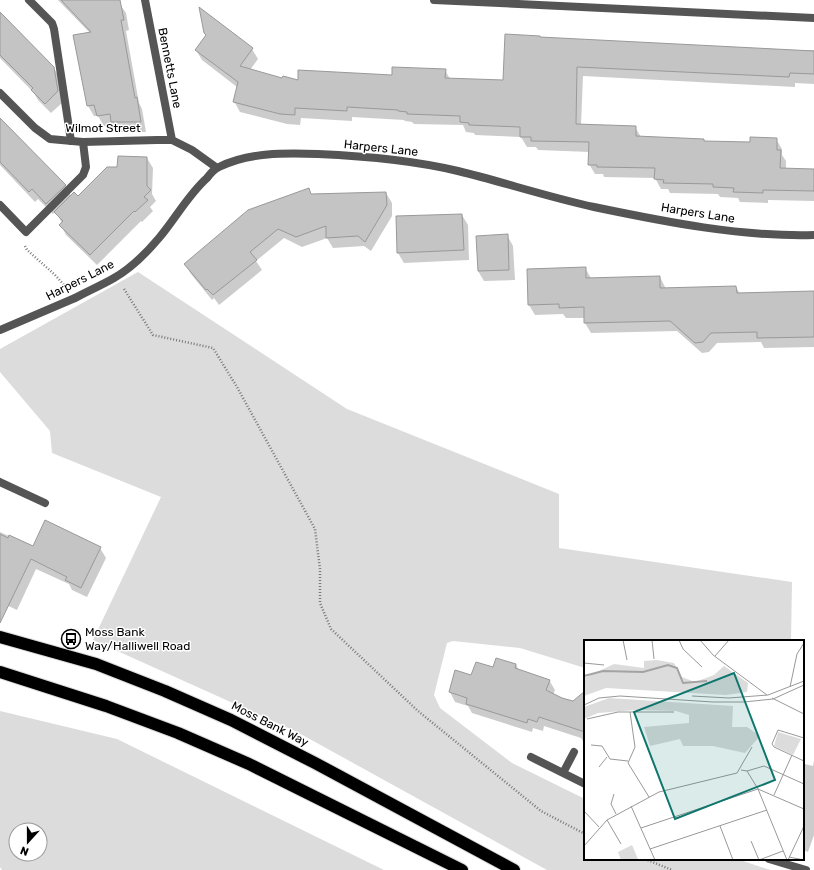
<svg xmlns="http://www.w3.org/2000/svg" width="814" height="870" font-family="Rubik,sans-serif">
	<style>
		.green { fill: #dcdcdc; fill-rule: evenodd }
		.shadow { fill: #0003 }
		.building { fill: #c4c4c4; stroke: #999 }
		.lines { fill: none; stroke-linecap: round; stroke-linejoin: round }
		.highway-casing { stroke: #dbdbdb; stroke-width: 14 }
		.path { stroke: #777; stroke-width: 2.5; stroke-dasharray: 1 2; stroke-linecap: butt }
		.lane { stroke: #555; stroke-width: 8 }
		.street { stroke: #555; stroke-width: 8 }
		.highway { stroke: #000; stroke-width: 12 }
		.labels { text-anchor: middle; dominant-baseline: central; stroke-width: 3; stroke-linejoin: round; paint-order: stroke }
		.street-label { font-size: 12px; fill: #000; stroke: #fff }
		.poi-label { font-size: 12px; fill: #000; stroke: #fff; text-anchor: start }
		.inset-river { fill: none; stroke: #a3a3a3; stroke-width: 2 }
		.inset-road { fill: none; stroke: #999; stroke-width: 1 }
		.view { fill: #0f766e; fill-opacity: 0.15; stroke: #0f766e; stroke-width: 2 }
		.inset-edge { fill: none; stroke: #000; stroke-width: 2 }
	</style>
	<rect width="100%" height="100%" fill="#fff"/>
	<!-- green -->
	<path class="green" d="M138,272L347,409L559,494V548L792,582L791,641H585V668L520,648L453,641L447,643L434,695L440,708L512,763L585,799V859H737L770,870H547L297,732L93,640L161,497L52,453L50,431L0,372V349Z
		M0,711L117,739L384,870H2L0,867ZM16,830H40V854H16Z"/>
	<!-- shadow -->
	<path class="shadow" d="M58,0H112L119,3L126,13L129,30L126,31L139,103L142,109L146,132H118L114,125L104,126L98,116H94L88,106L75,36L90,33Z
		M0,13L53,67L60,78L63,102L51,113L38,100L34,93L0,58Z
		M506,36L808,51V50H814V84L795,83V87L583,76L581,125L635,127L641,137L703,140L705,142L751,143L776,139L782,149V155L786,161V169L814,170V201L768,200V203L740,202L738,198L720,197L718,194L670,193L668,189H661L655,178L604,177L603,174H595L589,164L590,152L538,150L536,147H527L521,137L475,135L474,133L466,132L463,125L414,124L412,122L405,121L404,120L352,117V121L301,118L300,125L287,124L240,112L234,101L237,87L202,60L196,50L252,49L258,59L250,70L283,79L299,81L393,76L445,70L450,79L504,82Z
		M0,120L65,185L71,196L78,198L118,168L147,158L153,168L152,194L156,201L150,207L153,211L142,222L141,221L97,265L66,235L61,225L62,223L55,211L53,214L38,199L35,202L0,165Z
		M386,193L392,203V216L371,251L364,246L333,248L327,238L302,247L284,238L256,261L262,270L219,305L214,298L212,300L191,274L185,264L311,195Z
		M462,215L468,225L469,260L404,263L398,253Z
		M507,235L513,246L515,280L484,281L478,271L477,237Z
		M585,268L591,278L660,277L666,289L736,287L740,294L814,292V347L764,348L761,342L717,343L709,352L702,353L677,331L591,333L585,323V318H566L563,314L535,315L529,305Z
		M0,532L33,547L100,548L106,558L87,597L72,590L69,584L36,569L17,610L0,602Z
		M516,664L519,671L549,680L555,690L553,695L562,698L573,702L585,692V744L581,738L544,726L543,731L533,728L532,732L472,713L468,706L455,702L450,692L456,672L472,677L494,669Z
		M814,761V835L808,852L803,850V771L805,764L813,766Z"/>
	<!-- building -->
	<path class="building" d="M61,0H120L124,20H121L135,98L137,97L141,122H111L110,114L97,116L94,105L87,106L73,35L91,32Z
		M199,7L253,48L240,66L282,78L283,76L298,80V70L392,75V67L446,69L445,78L503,80L505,34L540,36V37L814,51V74L790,73L789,77L577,67L576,124L636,126V136L704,139V141L750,142V137L777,138V150H781L780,168L814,169V191L763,190V193L733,192L734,188L713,187V184L663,183L664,180L654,179L655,168L597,167V165H588L589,142L531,141V137H520V127L469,125V123L460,122V116L407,114V112L398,111V110L347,107V111L295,108V115L280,114L233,102L238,82L195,50L206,35L204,33Z
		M0,12L54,67L58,91L45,104L31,90L33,88L0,55Z
		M0,118L66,185L46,204L32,189L29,192L0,162Z
		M118,156L147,157V186L151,190L144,197L148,200L135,212L134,211L90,255L59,225L63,221L54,212L74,192L78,196L107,167H117Z
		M309,188L311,194L386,192L387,205L365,242L358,236L326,238V226L296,237L278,229L250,252L257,260L213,295L207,289L206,290L184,264L248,210Z
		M462,214L464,250L397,253L396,216Z
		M508,234L509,270L478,271L476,236Z
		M586,267V278L660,276V288L736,286L737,293L814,291V337L757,338V332L711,333L703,342L695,343L670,321L584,323V307L559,308V304L528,305L527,269Z
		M45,520L101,547L81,588L65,580L67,577L31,559L0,623V534L8,538L9,535L33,546Z
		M496,658L516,664L515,668L550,680L546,690L562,698L573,701L585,691V732L539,717L537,722L528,719L527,723L466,704L467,698L449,692L455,670L471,675L476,662L493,667Z"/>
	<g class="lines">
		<!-- highway casing -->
		<g class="highway-casing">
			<path id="highway" d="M0,637L96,664L165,691L231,720L315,763L514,870
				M0,672L106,706L178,733L249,764L462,870"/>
		</g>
		<!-- path -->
		<path class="path" d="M25,246L27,250L55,275L65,286
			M124,289L153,335L213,348L237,387L315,529L320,569V603L331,629L418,711L541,811L585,834
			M645,859L672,870"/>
		<!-- lane -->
		<path class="lane" d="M29,0L52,23L54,29L71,141
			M0,205L26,232L83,175L86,167L83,142
			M0,330L75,298
			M0,482L45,503"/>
		<!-- street -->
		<path class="street" d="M145,0L172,140
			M434,0L814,18
			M0,93L35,128L50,139L83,142L157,140H172L192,150L217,168
			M75,298C88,291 102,285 114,278C130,269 148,251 159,238C176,218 188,195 207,178C210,174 214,169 219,167C249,152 285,153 318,154C365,156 412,160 458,171C503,182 548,197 594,207C666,222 741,237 814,235
			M531,757L585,784
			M563,773L574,752
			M769,859L806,870"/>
		<!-- highway -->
		<use href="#highway" class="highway"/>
	</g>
	<!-- icons -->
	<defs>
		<g id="bus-ring" transform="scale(1)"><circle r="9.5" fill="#fff" stroke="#000" stroke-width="1.5"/><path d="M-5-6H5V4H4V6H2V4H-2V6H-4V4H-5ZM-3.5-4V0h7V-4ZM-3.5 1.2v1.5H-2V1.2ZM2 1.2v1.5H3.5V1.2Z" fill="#000"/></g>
	</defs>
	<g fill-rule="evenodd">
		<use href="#bus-ring" x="71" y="639"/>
	</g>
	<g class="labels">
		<!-- street labels -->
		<g class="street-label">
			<text transform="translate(170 68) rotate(79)">Bennetts Lane</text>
			<text x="103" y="128">Wilmot Street</text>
			<text transform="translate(381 148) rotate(6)">Harpers Lane</text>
			<text transform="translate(698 213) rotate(9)">Harpers Lane</text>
			<text transform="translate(80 280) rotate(-27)">Harpers Lane</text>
			<text transform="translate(270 724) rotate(27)">Moss Bank Way</text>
		</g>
		<!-- poi labels -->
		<g class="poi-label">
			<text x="85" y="632">Moss Bank<tspan x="85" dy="14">Way/Halliwell Road</tspan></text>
		</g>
	</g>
	<!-- overview -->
	<g transform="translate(584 640)">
		<rect width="220" height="220" fill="#fff"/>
		<path d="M73,20L90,23L98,37L111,42L130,35L140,26L164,43L163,52L142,55L22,48L0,56V38L30,24L60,28V21ZM25,58L149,66L148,87H163L176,96L161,113L129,106H99L96,99L66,106L60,87L105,83V75L92,71L52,70L14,73L0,79V67ZM194,92L217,99L209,115L190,106ZM48,205L54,219L37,220L34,212Z" fill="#dcdcdc"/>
		<path class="inset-river" d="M0,36L19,31L59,32L84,25L93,28L99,43L123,41"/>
		<path class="inset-road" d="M39,0L43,20M68,0L70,19M95,0L99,9L118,27M116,0L129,15L183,55M131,16L145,0M0,23L20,25M206,47L213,14L220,3M108,56L145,58L184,55L220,41M188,58L220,74M0,65L15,58L36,56L129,62H160L189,59L220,45M46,72L51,107L44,123L65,157M3,79L34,72H90M220,98L194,90L188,104L190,107L220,121M7,105L18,106L26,119L44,121M15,127L23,117M157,130L163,131L180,126L220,144M163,131L174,149L203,220M30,154L27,164L32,174M190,155L208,115M47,166L71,220M0,171L15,187M23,180L37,204M136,186L149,220M57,188L174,149L220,169M167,201L175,220M0,206L23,180L75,152L153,133L168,107M66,209L183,170M205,217L220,220M175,220L199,211M204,220L220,186"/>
		<path class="view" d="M150,33L191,140L91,179L50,72Z"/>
		<rect width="220" height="220" class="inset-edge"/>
	</g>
	<!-- north arrow -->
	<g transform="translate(28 842) rotate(201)"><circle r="19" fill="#ffffff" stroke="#999999"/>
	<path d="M0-3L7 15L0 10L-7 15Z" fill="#000000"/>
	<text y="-6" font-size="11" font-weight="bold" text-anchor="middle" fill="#000000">N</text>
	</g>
</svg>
